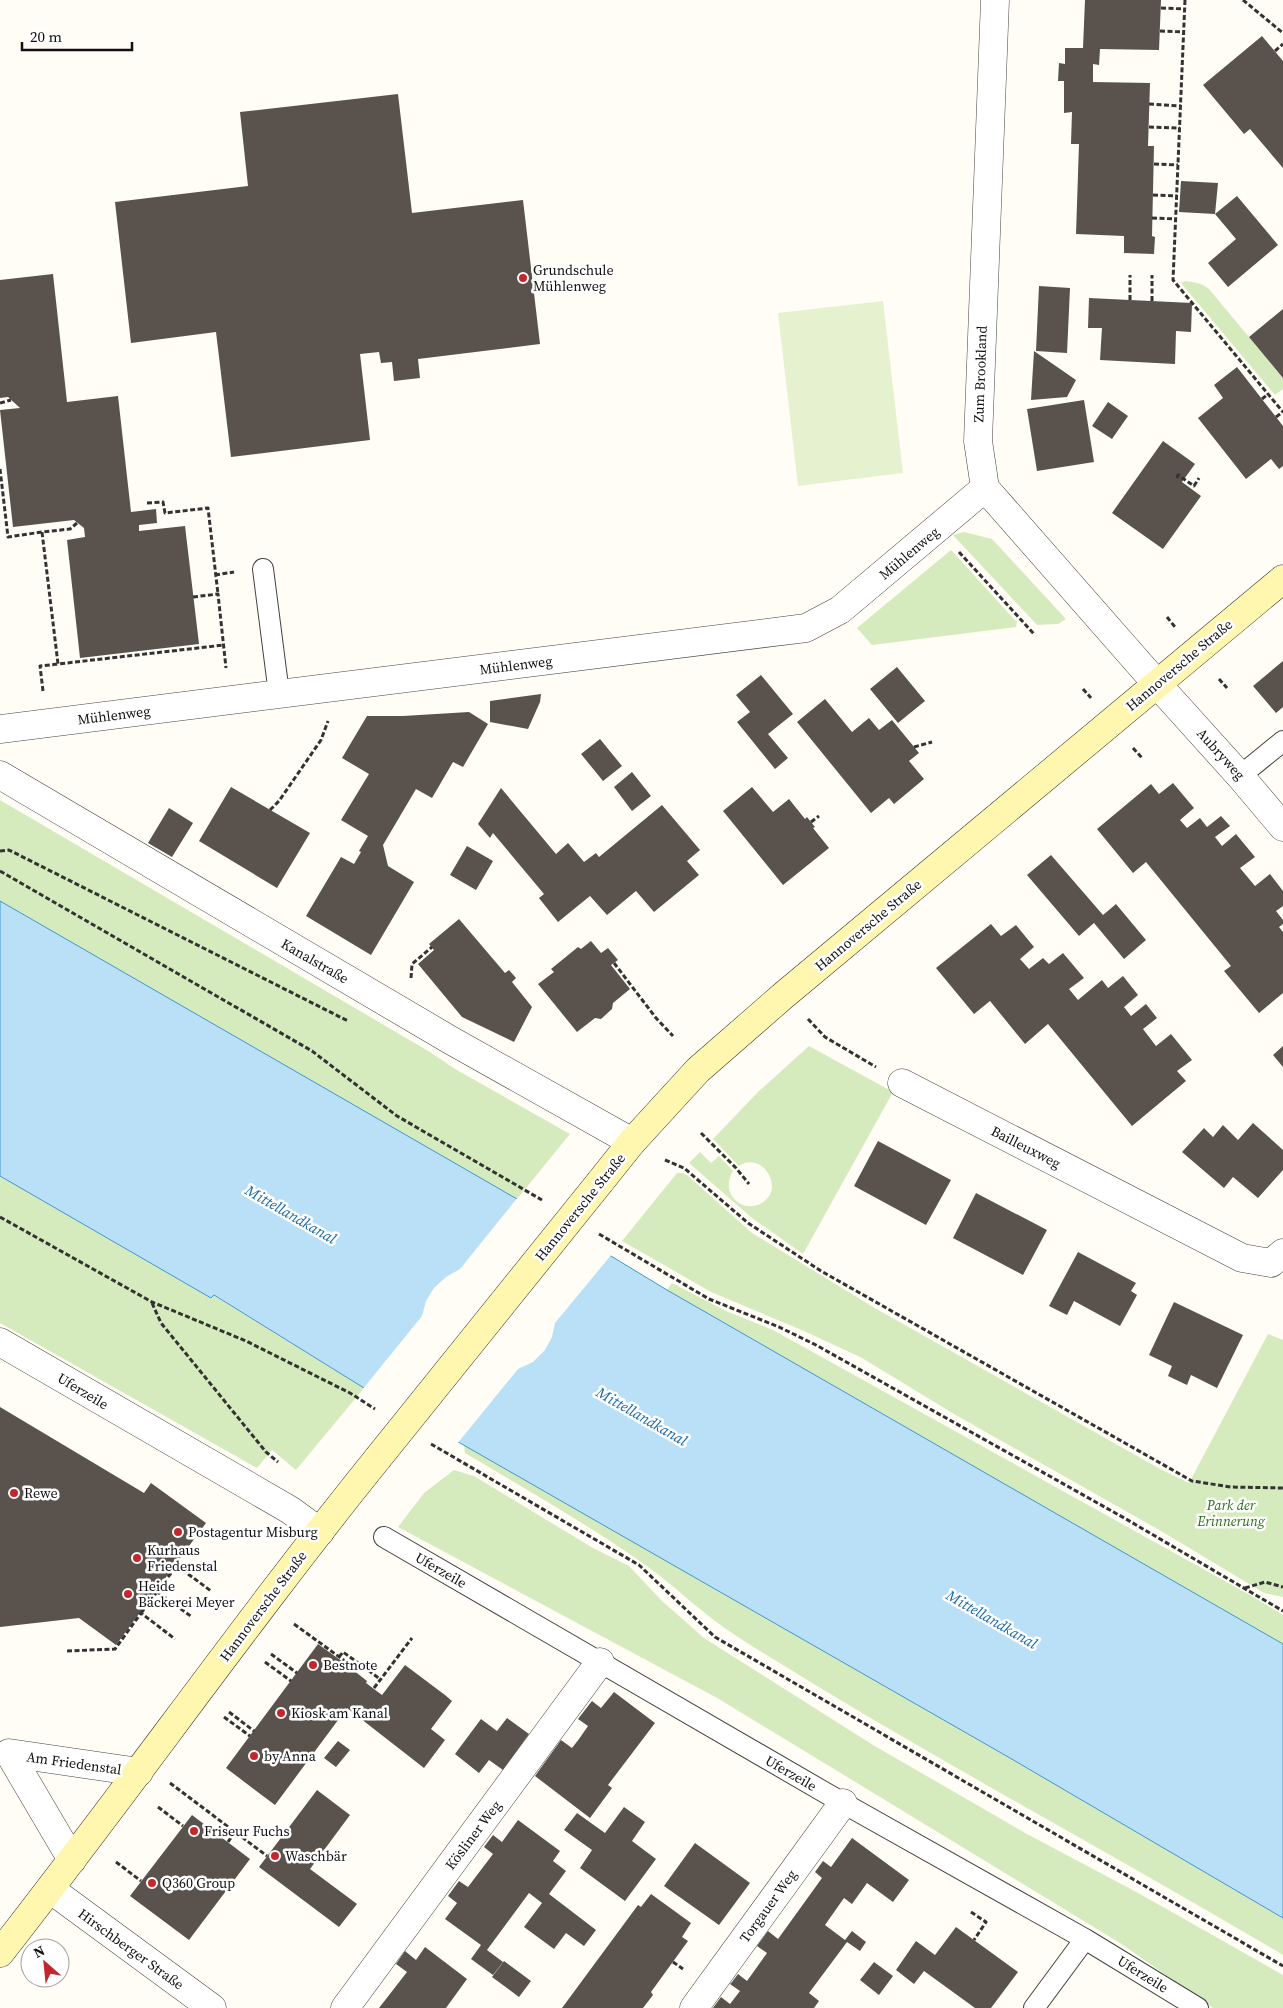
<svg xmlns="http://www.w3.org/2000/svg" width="1283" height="2008" font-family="'Source Serif 4',serif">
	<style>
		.green { fill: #d5ebbd }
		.pitch { fill: #e6f2cf }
		.water { fill: #b9e0f7; stroke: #3f96cf }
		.pier { fill: #fffdf5 }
		.building { fill: #5a524d }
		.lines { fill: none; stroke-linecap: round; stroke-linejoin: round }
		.lane-casing { stroke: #444; stroke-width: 22 }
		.street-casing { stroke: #444; stroke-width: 29 }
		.secondary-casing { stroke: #333; stroke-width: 29 }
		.path { stroke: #333; stroke-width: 3; stroke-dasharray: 5 2.5; stroke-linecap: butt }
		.lane { stroke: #fff; stroke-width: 20 }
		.street { stroke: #fff; stroke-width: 28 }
		.secondary { stroke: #fff6b0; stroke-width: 28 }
		.secondary-bridge-casing { stroke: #333; stroke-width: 29; stroke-linecap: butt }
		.secondary-bridge { stroke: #fff6b0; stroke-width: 28 }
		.poi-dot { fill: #c4262e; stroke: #fff; stroke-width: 2 }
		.labels { text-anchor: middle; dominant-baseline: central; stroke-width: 5; stroke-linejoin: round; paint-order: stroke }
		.poi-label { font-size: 14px; fill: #111; stroke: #fff; text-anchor: start }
		.street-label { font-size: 14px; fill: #111; stroke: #fff }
		.park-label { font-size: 14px; font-style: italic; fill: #2f6b1f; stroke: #fff }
		.water-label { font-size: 15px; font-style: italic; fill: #1768a6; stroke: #fff }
	</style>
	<rect width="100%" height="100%" fill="#fffdf5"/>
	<!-- green -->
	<path class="green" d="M1185,281C1194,282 1202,283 1209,289L1283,378V389L1275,395L1181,283Z
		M964,532L992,539L1066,619L1058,624L1037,625L953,535Z
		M951,550L1013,618L1017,622L1016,627L872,645L857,628Z
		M0,800L430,1052L455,1069L570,1134L517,1199L0,901Z
		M809,1046L893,1092L803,1254L752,1218L689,1163L700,1152L711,1163L719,1156L733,1171C726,1182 727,1197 741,1204C747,1207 753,1207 760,1204C787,1191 763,1150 739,1166L713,1139L758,1092Z
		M677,1173H682L687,1175L752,1233L873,1307L1162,1470L1189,1483L1268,1334L1283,1340V1597L1264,1593L1161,1531L954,1414L862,1358L804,1331L711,1292L622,1241Z
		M0,1176L211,1298L213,1295L364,1388L296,1470L272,1450L257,1468L0,1323Z
		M672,1283L726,1311L773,1330L1250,1595L1283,1615V1644L667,1290Z
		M464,1445L1010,1758L1283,1918V1955C1103,1848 918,1751 741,1639C702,1615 672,1582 634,1557C580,1520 522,1487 465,1453Z
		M454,1470L474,1476L593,1548L629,1566L662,1601L704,1638L873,1745L1027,1834L1140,1894L1283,1975V2008H1213L1120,1943L719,1699L398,1527L424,1493Z"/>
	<!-- pitch -->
	<path class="pitch" d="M883,301L903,473L798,486L778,313Z"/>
	<!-- water -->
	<path class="water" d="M0,901L517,1199L667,1290L1283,1644V1918L1010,1758L364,1388L214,1295L211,1298L0,1176Z"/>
	<!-- pier -->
	<path class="pier" d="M518,1197L612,1254L555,1323L552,1337L545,1350L533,1362L518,1369L457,1444L362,1390L422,1316L426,1301L434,1288L446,1277L460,1269Z"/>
	<!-- building -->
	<path class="building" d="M1085,0H1161L1159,50L1100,49L1099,65L1093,64V82L1150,83L1148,146H1154L1152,236L1155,237L1154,254L1124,253V236L1076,234L1079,144H1071L1072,112L1064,113V81H1058L1059,63L1065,64V48H1083Z
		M1262,36L1283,61V168L1250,129L1244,134L1203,85Z
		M398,94L412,213L523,200L540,344L418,359L420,378L394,381L392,362L381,363L379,352L360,354L370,440L231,457L216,332L131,343L115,202L248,186L240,112Z
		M1181,181L1218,183L1215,214L1237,196L1278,245L1228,287L1208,263L1236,239L1215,214L1179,212Z
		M53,274L67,402L118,396L131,512L156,509L157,523L139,525V531L185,526L199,644L80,658L67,540L85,537L84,528L74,520L13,527L0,410L20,408L8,397L0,398V280Z
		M1039,286L1070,288L1067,353L1036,351Z
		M1089,298L1192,303L1191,332L1176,331L1175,364L1100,360L1102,328H1088Z
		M1283,309V378L1249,337Z
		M1034,351L1076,380L1067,397L1031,400Z
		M1237,367L1283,426V466L1279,469L1271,459L1246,479L1198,418L1223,398L1214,385Z
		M1084,400L1094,462L1037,471L1027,409Z
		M1108,402L1128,416L1112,439L1092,426Z
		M1163,441L1195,464L1182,482L1201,496L1163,549L1112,513Z
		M1283,661V707L1276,713L1253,686Z
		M897,667L925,701L898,723L870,689Z
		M761,675L793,714L768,734L788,758L775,769L737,722L750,712L736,695Z
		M541,694L540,702L528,729L490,722V701Z
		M825,699L852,732L869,718L879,730L892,720L919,753L909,761L924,779L894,804L889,798L871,813L797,722Z
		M469,712L488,724L463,767L453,762L432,798L416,789L383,845L388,866L414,882L371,955L306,916L341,857L354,864L361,852L359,851L368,836L341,820L369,774L342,758L367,716H403Z
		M600,739L622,766L603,781L581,754Z
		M632,772L651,796L632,811L614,787Z
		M1173,783L1194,808L1180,820L1187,828L1200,818L1207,827L1221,816L1230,826L1215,837L1222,846L1236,834L1255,857L1240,868L1255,886L1270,874L1283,891V906L1276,911L1283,920V924L1279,927L1283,932V993L1259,1013L1224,971L1231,966L1146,862L1133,873L1097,829L1151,784L1159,794Z
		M231,787L310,833L277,888L199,841Z
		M752,787L773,812L789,799L805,819L807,817L815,827L813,828L829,848L783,885L723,811Z
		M501,788L556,854L568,843L584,862L596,853L599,857L662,805L700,850L687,861L699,875L654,912L636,891L607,915L590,896L558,922L539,898L544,894L493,833L490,838L478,824Z
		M169,808L193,823L172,857L148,843Z
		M467,846L493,861L476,890L450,875Z
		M1051,855L1103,915L1116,904L1146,940L1124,959L1094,923L1079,936L1027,875Z
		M459,919L505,973L509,970L516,978L512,982L532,1007L514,1042L462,1017L418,964L434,950L429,944Z
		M991,924L1001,936L1016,925L1034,947L1020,959L1029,969L1043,958L1049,964L1063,953L1084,978L1069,989L1078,1000L1102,980L1108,988L1123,976L1138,995L1124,1007L1131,1016L1146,1004L1157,1018L1143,1029L1156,1046L1171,1034L1192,1060L1177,1071L1186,1081L1132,1126L1048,1024L1025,1044L990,1001L974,1014L936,968Z
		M591,941L601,953L608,948L618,960L611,965L630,989L613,1003L612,1009L601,1019L595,1018L577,1032L538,984L554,972L551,969L578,947L581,949Z
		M1283,1046V1067L1273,1055Z
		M1253,1123L1283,1150V1170L1258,1198L1233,1177L1224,1188L1182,1152L1204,1128L1213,1137L1223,1125L1238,1140Z
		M878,1141L951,1180L926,1225L854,1186Z
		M976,1193L1047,1230L1023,1275L953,1238Z
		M1078,1252L1136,1283L1131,1291L1137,1295L1120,1326L1074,1301L1067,1315L1049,1306Z
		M1174,1302L1243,1335L1217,1388L1191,1375L1187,1385L1168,1376L1172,1366L1149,1355Z
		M0,1407L144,1493L151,1483L206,1523L116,1645L79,1618L0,1627Z
		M318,1644L343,1662L345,1659L355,1666L352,1669L367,1681L366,1683L382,1695L405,1665L445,1695L452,1701L431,1729L445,1740L424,1768L347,1708L275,1805L226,1768Z
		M614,1692L655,1723L608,1785L612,1788L590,1818L535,1776L561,1740L572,1748L579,1739L588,1726L578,1719L592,1701L601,1708Z
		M507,1718L529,1734L503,1770L489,1760L479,1773L455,1754L481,1719L497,1731Z
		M338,1741L350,1750L336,1767L324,1758Z
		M317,1790L350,1815L310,1869L357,1904L339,1927L259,1867Z
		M624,1807L645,1822L632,1841L656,1859L625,1901L580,1868L592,1850L564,1830L577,1813L605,1833Z
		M192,1815L250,1859L189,1940L130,1896Z
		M518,1820L560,1851L553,1861L566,1871L549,1894L596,1930L584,1946L566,1933L554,1949L524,1927L542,1903L529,1893L487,1950L503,1962L493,1975L471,1959L481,1945L445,1919L457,1903L448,1896L459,1881L468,1887L493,1854L484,1847L493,1835L502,1842Z
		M852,1838L909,1880L893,1902L867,1883L852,1904L844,1898L825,1925L845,1940L852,1931L866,1942L860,1951L847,1942L809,1993L819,2001L814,2008H713L721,1997L730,2004L740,1991L730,1984L732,1982L738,1974L747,1981L767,1953L757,1946L768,1931L778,1939L822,1878L815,1872L823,1861L831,1867Z
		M695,1843L750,1883L719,1925L664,1886Z
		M651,1894L691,1923L682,1937L688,1941L651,1992L653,1995L643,2008H562L638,1905L641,1907Z
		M956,1927L1018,1972L991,2008H975L924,1971L914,1984L896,1970L916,1941L935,1955Z
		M425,1947L467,1979L446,2008H379L407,1972L396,1964L405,1951L416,1960Z
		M504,1961L531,1981L519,1997L492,1977Z
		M874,1962L893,1976L879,1995L860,1980Z"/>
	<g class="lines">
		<!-- lane casing -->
		<g class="lane-casing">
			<path id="lane" d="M263,569L279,694
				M1240,776L1283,741
				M384,1537L843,1803L1085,1939L1198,2008
				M1034,2008L1085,1939"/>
		</g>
		<!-- street casing -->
		<g class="street-casing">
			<path id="street" d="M995,0L978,441L985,488L1157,684L1240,776L1283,827
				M0,729L806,628L840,610L985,488
				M0,775L452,1041L632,1142
				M902,1083L1242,1258L1271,1263L1283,1253
				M0,1342L290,1510L320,1532
				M72,1860L9,1753L139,1772
				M50,1889L212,2008
				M345,2008L600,1662
				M694,2008L843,1803"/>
		</g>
		<!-- secondary casing -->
		<g class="secondary-casing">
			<path id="secondary" d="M600,1182L632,1142L698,1070L784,995L1283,579
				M0,1953C128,1790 248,1619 378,1458"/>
		</g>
		<!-- path -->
		<path class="path" d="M1185,0L1173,280L1283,412
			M1243,0L1283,33
			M1161,8L1185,9
			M1160,31L1184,32
			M1275,51L1283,44
			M1149,104L1181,106
			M1149,127L1180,128
			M1154,164L1178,165
			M1153,195L1177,196
			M1152,218L1176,219
			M1130,300V275
			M1152,301V275
			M1262,399L1268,394
			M0,403L11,400
			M1276,417L1283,412
			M0,469L8,537L42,532
			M1177,478L1178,475L1194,486L1199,478
			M147,503L163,502L165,513L208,508L218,594
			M77,523L70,529L42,532L58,664L224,645
			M959,552L1034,634
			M215,575L234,572
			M193,597L218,594L226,668
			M1167,617L1175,627
			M1219,679L1227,688
			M1083,689L1091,698
			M43,691L40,666L58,664
			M914,747L932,742
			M1133,748L1143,759
			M270,810L279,801L321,740L328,721
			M811,822L819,816
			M0,851L9,850L348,1021
			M0,871L312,1051L397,1116L542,1200
			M614,963L656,1018L673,1036
			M411,978L412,964L432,947
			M808,1019L825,1037L876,1067
			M701,1133L736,1168L749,1184
			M665,1160L684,1168L748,1223L821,1271L1192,1481L1231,1487L1283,1488
			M0,1217L152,1302L246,1341L350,1393L375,1409
			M599,1234L709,1299L779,1327L816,1345L1126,1519L1283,1611
			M152,1303L161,1323L266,1452L278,1462
			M431,1444L639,1565L715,1637L1283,1966
			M176,1565L211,1591
			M1245,1588L1265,1582L1283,1587
			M156,1591L192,1617
			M141,1613L177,1565
			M294,1624L349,1664L347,1666
			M67,1651L115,1649L141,1613L175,1639
			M271,1654L297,1673
			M339,1657L343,1652L380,1679
			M265,1662L291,1681
			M374,1688L412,1638
			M229,1712L254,1731
			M224,1717L250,1736
			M170,1783L267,1856
			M158,1807L183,1826
			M228,1842L235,1832
			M116,1862L141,1881
			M971,1912L986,1922L974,1940
			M673,1962L683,1969"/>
		<!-- lane -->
		<use href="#lane" class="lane"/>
		<!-- street -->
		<use href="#street" class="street"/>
		<!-- secondary -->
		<use href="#secondary" class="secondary"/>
		<!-- secondary-bridge casing -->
		<g class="secondary-bridge-casing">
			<path id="secondary-bridge" d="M378,1458L600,1182"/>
		</g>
		<!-- secondary-bridge -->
		<use href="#secondary-bridge" class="secondary-bridge"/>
	</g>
	<!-- markers -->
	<g class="poi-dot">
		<circle cx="523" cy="278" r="5"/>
		<circle cx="14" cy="1493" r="5"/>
		<circle cx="178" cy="1532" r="5"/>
		<circle cx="137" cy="1558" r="5"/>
		<circle cx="128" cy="1594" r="5"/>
		<circle cx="313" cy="1665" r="5"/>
		<circle cx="281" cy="1713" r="5"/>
		<circle cx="254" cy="1756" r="5"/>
		<circle cx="194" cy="1831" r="5"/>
		<circle cx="275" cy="1856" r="5"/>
		<circle cx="152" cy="1883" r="5"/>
	</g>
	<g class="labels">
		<!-- poi labels -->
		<g class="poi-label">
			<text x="533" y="270">Grundschule<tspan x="533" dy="16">Mühlenweg</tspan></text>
			<text x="24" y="1493">Rewe</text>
			<text x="188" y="1532">Postagentur Misburg</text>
			<text x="147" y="1550">Kurhaus<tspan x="147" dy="16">Friedenstal</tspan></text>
			<text x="138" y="1586">Heide<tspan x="138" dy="16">Bäckerei Meyer</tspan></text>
			<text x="323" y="1665">Bestnote</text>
			<text x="291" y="1713">Kiosk am Kanal</text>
			<text x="264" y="1756">by Anna</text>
			<text x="204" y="1831">Friseur Fuchs</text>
			<text x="285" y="1856">Waschbär</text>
			<text x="162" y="1883">Q360 Group</text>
		</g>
		<!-- street labels -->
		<g class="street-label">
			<text transform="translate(980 374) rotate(-88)">Zum Brookland</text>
			<text transform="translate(909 553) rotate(-40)">Mühlenweg</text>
			<text transform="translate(516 665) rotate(-7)">Mühlenweg</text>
			<text transform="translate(1179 665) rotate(-40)">Hannoversche Straße</text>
			<text transform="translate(114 715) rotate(-7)">Mühlenweg</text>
			<text transform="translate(1221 754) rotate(48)">Aubryweg</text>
			<text transform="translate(868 925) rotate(-40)">Hannoversche Straße</text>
			<text transform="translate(315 961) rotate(30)">Kanalstraße</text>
			<text transform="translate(1026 1147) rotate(27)">Bailleuxweg</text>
			<text transform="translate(580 1207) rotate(-51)">Hannoversche Straße</text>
			<text transform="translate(83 1391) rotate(31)">Uferzeile</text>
			<text transform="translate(441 1570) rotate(30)">Uferzeile</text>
			<text transform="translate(263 1606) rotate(-53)">Hannoversche Straße</text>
			<text transform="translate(74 1763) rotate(8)">Am Friedenstal</text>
			<text transform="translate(791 1773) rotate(30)">Uferzeile</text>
			<text transform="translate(473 1835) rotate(-53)">Kösliner Weg</text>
			<text transform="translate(768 1906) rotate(-54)">Torgauer Weg</text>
			<text transform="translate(131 1949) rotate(36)">Hirschberger Straße</text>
			<text transform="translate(1143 1974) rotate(32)">Uferzeile</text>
		</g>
		<!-- park labels -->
		<g class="park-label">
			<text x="1231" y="1505">Park der<tspan x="1231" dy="16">Erinnerung</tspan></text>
		</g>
		<!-- water labels -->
		<g class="water-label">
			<text transform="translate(291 1214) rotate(30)">Mittellandkanal</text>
			<text transform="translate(642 1416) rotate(30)">Mittellandkanal</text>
			<text transform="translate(992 1619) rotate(30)">Mittellandkanal</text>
		</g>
	</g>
	<!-- north arrow -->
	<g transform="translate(45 1963) rotate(333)"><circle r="24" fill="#ffffff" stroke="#a0a0a0"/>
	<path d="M0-4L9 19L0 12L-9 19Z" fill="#c4262e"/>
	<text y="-8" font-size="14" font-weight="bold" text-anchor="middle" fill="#111111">N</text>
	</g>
	<!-- scale -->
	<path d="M22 42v8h110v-8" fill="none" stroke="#111111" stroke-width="2.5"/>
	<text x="30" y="42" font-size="15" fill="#111111" stroke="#ffffff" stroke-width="4" paint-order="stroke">20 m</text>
</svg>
